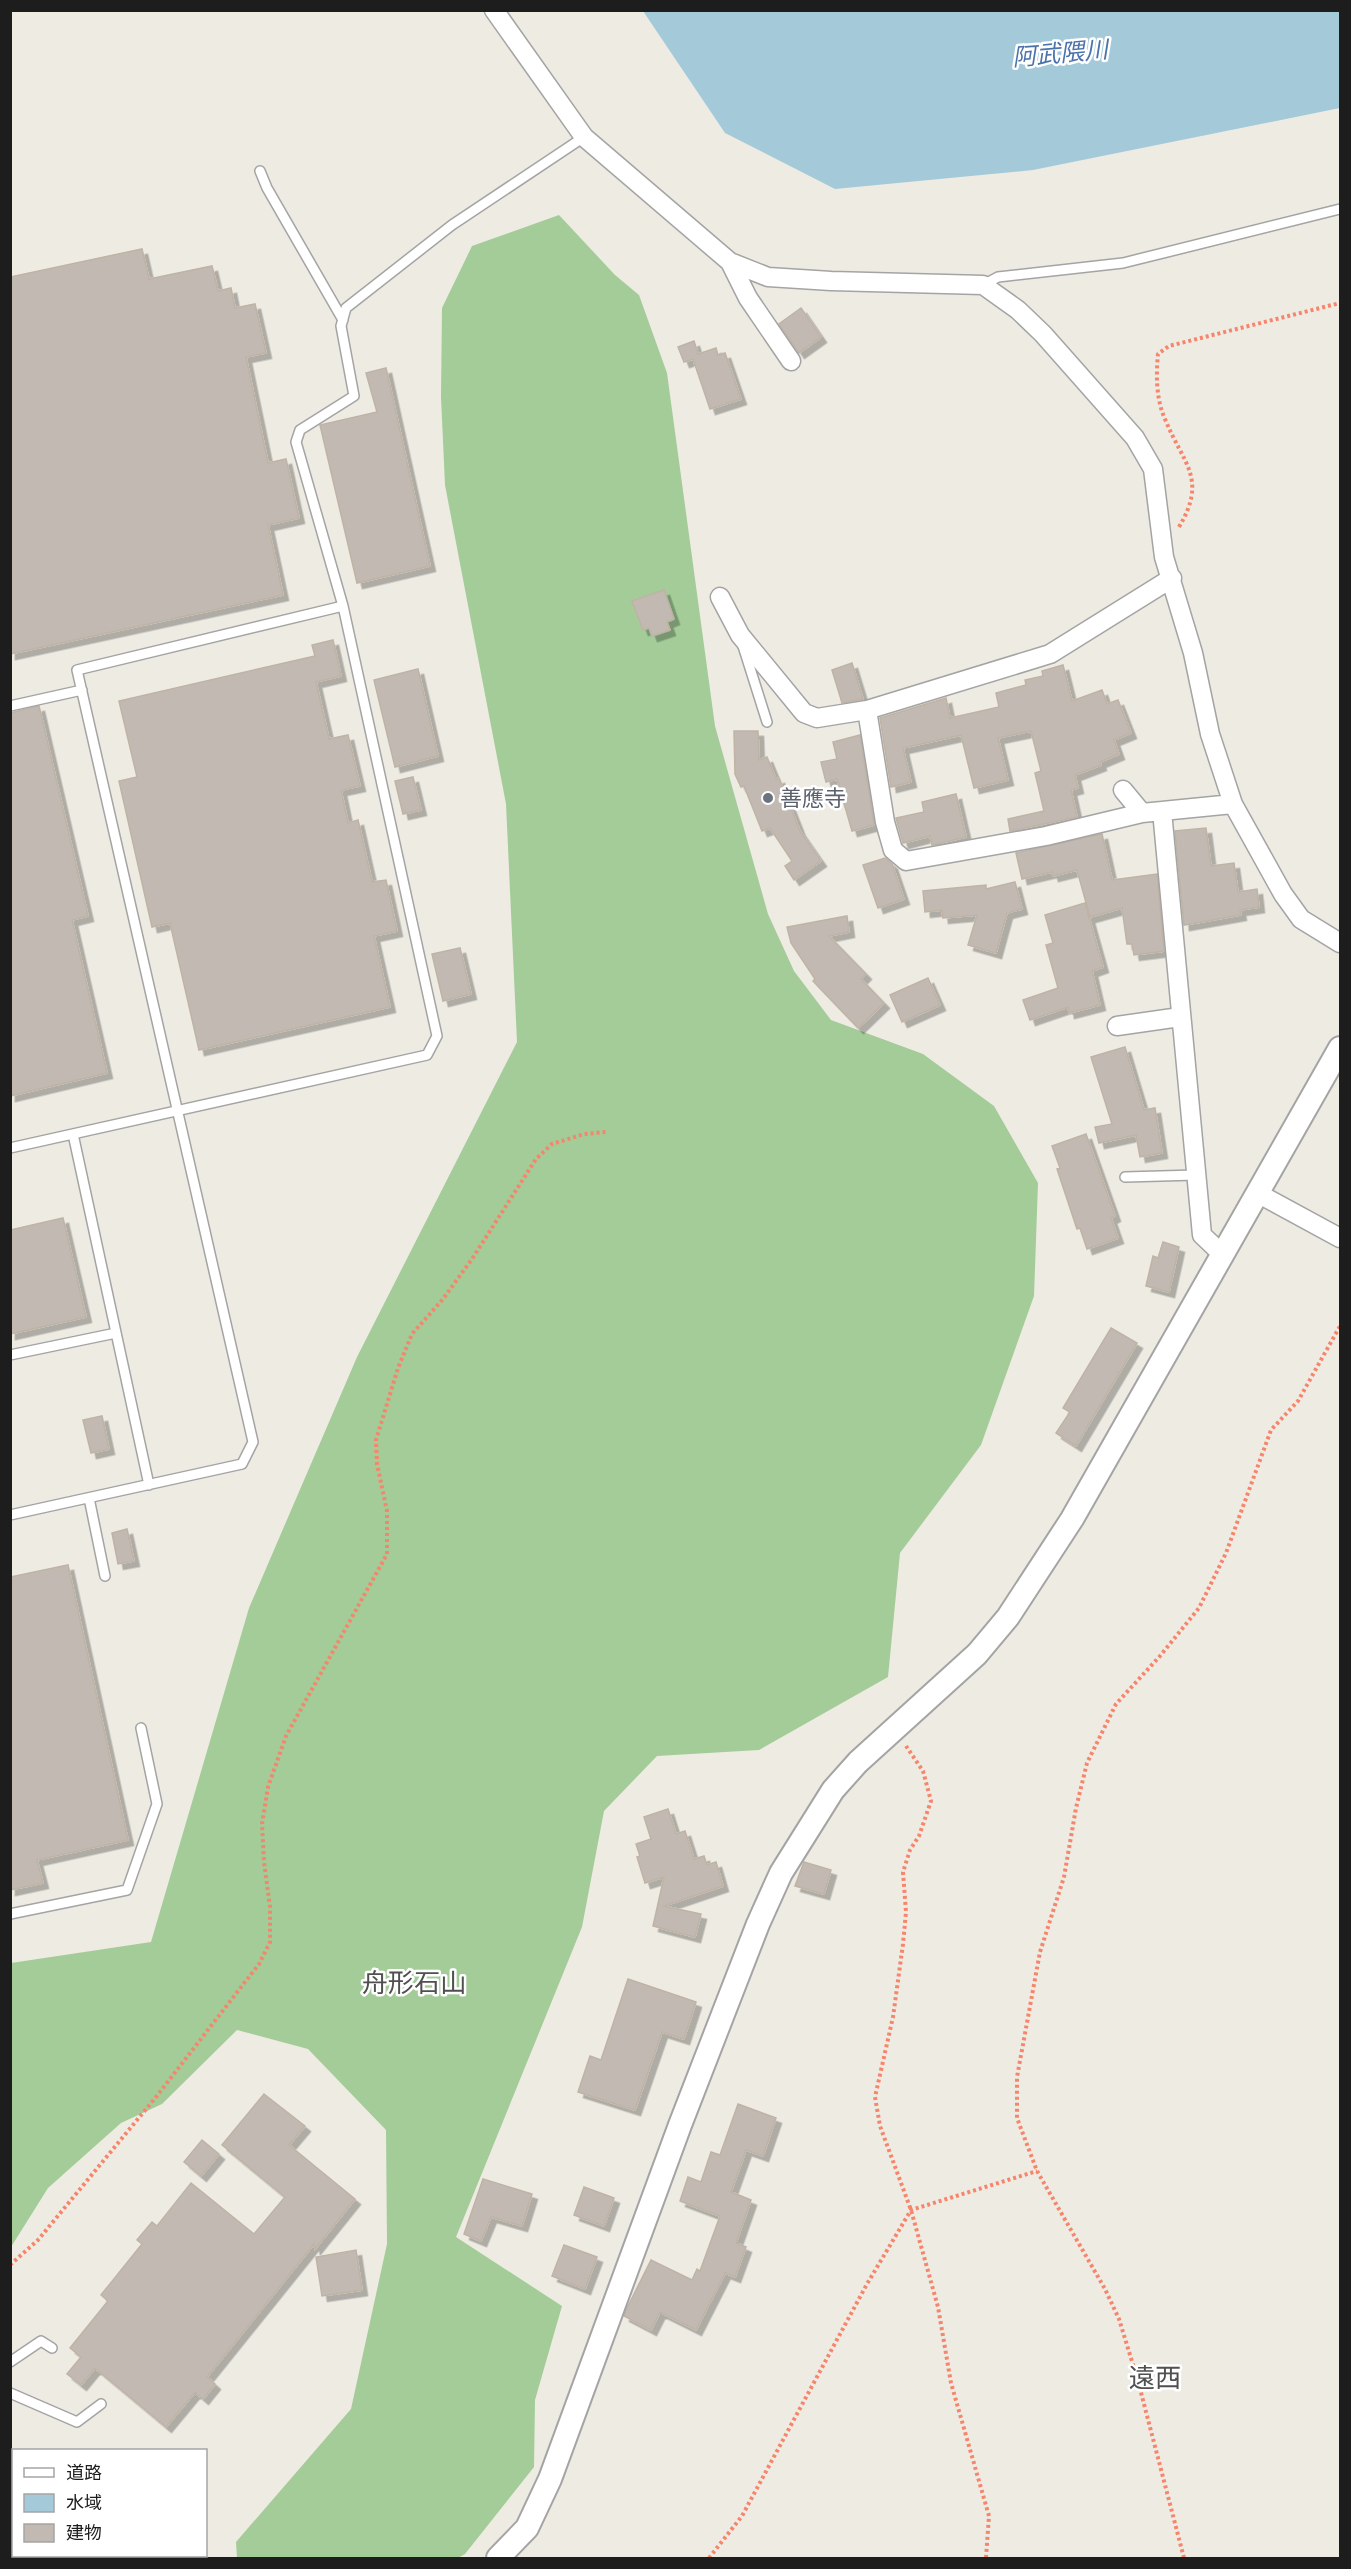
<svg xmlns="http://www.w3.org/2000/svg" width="1351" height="2569" font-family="Cabin,'Noto Sans JP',sans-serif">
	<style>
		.forest { fill: #a3cc98 }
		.water { fill: #a4cada }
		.building { fill: #c2bab2; stroke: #bfb3a5; stroke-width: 1.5; filter: url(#shadow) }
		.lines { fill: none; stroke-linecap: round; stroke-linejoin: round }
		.service-casing { stroke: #a4a4a4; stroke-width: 12 }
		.minor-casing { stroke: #a4a4a4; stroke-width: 21 }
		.tertiary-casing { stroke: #a4a4a4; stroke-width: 26 }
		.path { stroke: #f6856c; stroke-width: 4; stroke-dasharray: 3 3; stroke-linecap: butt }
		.service { stroke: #fff; stroke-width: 9 }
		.minor { stroke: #fff; stroke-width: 18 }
		.tertiary { stroke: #fff; stroke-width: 22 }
		.worship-dot { fill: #6b7280; stroke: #fff; stroke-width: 2 }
		.labels { text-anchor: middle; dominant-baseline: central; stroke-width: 5; stroke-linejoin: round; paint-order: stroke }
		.worship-label { font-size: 22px; fill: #5b616d; stroke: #fff; text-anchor: start }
		.water-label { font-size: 24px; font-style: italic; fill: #4c73a9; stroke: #fff }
		.quarter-label { font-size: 26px; fill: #505050; stroke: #fff }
	</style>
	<defs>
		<filter id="shadow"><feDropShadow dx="5.5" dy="5.5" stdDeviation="0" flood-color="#0004"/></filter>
	</defs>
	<rect width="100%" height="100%" fill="#eeebe3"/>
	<!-- forest -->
	<path class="forest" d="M559,215L615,275L639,295L667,373L715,726L768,914L794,971L831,1020L923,1054L994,1106L1038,1183L1034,1296L981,1445L900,1553L888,1677L759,1750L657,1756L604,1811L582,1927L456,2237L562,2306L535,2400L534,2467L465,2554L458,2558H237L236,2542L351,2409L387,2244L386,2130L308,2049L237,2030L162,2104L121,2123L48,2188L11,2247V1963L151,1942L249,1608L357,1357L517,1042L506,804L445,485L441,397L442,308L472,246Z"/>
	<!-- water -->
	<path class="water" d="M643,11H1340V108L1033,170L835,189L725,133Z"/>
	<!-- building -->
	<path class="building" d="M142,249L149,279L212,266L218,291L231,288L235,308L255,304L266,353L246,357L268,463L286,459L299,518L268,525L283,595L10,654V277Z
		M801,308L821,337L799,353L779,324Z
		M694,341L698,354L716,348L718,355L725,353L741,399L710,409L693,359L684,362L678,347Z
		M386,368L430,566L357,583L320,425L377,412L366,373Z
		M664,590L674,619L667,622L670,630L652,636L649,628L643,630L632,601Z
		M333,640L341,676L316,682L329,739L348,735L360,786L341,790L348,823L358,820L372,882L386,880L390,899L397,931L374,936L390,1007L199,1050L170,923L152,927L119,781L137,777L119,701L315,656L312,645Z
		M852,663L863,699L842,703L832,670Z
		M1063,665L1072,701L1102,690L1107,704L1118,700L1131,733L1114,740L1119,754L1100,762L1101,765L1075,775L1078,788L1071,790L1077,817L1010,831L1008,819L1044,811L1035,773L1041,771L1031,731L998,738L1008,780L974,788L961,735L903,748L911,782L891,787L880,718L946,698L950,718L999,707L996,693L1026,685L1025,680L1043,676L1042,671Z
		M418,669L438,756L395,767L374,680Z
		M39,706L88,916L72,920L107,1073L10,1096V713Z
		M734,731H758L759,760L767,757L776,779L779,778L800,831L821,861L794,880L785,866L792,861L770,828L762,831L744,786L741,787L735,774Z
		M860,735L874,825L852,831L837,779L826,782L821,762L837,759L833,742Z
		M413,777L421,810L403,814L395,781Z
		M956,794L966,837L932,845L930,836L903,843L896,818L924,812L922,802Z
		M1206,828L1211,866L1234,863L1238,892L1257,889L1259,907L1240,910L1241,915L1184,925L1175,831Z
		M1102,834L1112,880L1157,874L1164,951L1134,955L1132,944H1127L1122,908L1090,917L1077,870L1053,876L1052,872L1022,879L1016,853Z
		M885,858L892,864L904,899L878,908L863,865Z
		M1015,882L1022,909L1007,913L996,953L968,945L977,915L943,918L942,910L925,912L923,891L986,885V889Z
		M1085,903L1103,967L1092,971L1100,1005L1069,1013L1068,1007L1030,1020L1023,1000L1058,988L1046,945L1053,943L1045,915Z
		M847,916L849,932L829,936L866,974L861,979L884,1003L858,1028L813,981L815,979L791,943L787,927Z
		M460,948L471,994L443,1001L432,954Z
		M928,978L940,1005L902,1022L890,995Z
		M1125,1047L1144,1110L1155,1108L1162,1153L1140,1157L1136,1135L1099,1143L1095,1127L1112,1124L1091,1057Z
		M1086,1134L1115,1216L1111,1218L1118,1238L1087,1249L1080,1228L1077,1229L1057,1169L1060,1168L1052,1146Z
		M63,1218L86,1317L10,1334V1230Z
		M1163,1242L1179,1247L1169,1292L1146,1286L1153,1256L1158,1258Z
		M1111,1328L1137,1343L1076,1446L1056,1433L1070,1412L1063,1408Z
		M102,1416L109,1449L91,1453L83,1420Z
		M127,1529L134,1561L118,1564L112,1533Z
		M68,1565L128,1840L37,1860L43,1883L10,1890V1577Z
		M668,1809L676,1834L685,1831L694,1859L704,1856L707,1865L716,1862L723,1886L664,1906L701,1914L695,1937L653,1926L664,1877L645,1883L637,1857L640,1856L636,1844L651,1839L644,1817Z
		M804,1862L831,1870L824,1894L795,1886Z
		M628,1979L696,2002L684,2039L662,2032L635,2110L578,2092L590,2056L601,2060Z
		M264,2094L305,2126L289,2145L355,2199L315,2249L314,2244L207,2377L215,2384L203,2399L195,2392L166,2427L95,2368L81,2385L67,2374L81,2357L70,2348L108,2301L101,2295L142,2244L137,2240L152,2222L157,2226L191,2183L254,2234L285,2197L222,2145Z
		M738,2104L776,2118L763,2156L746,2150L731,2192L751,2200L736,2243L746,2247L735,2277L725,2273L696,2330L660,2312L651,2330L624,2316L626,2310L651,2260L692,2280L697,2269L700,2271L720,2216L680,2201L688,2177L701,2182L711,2152L720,2155Z
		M202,2140L219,2154L201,2176L184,2162Z
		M483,2179L532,2194L522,2226L491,2217L481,2241L464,2234Z
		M584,2187L614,2198L604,2226L574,2215Z
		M564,2245L597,2257L585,2289L552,2276Z
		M356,2250L362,2290L322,2296L316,2257Z"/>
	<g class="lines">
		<!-- service casing -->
		<g class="service-casing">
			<path id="service" d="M260,171L267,188L343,320
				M983,285L998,277L1123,263L1340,209
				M743,646L767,722
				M10,706L82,690
				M73,1134L149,1485
				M10,1148L427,1055L437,1036L343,606L296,442L300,430L354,396L341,326L346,308L452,225L584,137
				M1125,1177L1196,1175
				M10,1355L116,1333
				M89,1498L105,1576
				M10,1515L242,1464L253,1442L77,670L343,606
				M10,1914L127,1890L157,1804L141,1728
				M10,2362L41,2341L52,2348
				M10,2393L77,2422L101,2404"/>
		</g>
		<!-- minor casing -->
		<g class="minor-casing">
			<path id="minor" d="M494,10L584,137L730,262L768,277L831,281L983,285L1018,310L1043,334L1135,438L1153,469L1164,557L1193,653L1210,734L1233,804L1283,894L1301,919L1340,943
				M730,262L748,298L791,361
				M720,597L740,635L804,713L817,718L867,710L1050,654L1172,578
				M867,710L885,822L893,850L906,861L1046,836L1142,813L1233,804
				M1123,790L1142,813
				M1162,811L1202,1235L1223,1255
				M1117,1026L1180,1017
				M1257,1193L1340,1238"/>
		</g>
		<!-- tertiary casing -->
		<g class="tertiary-casing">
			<path id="tertiary" d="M10,2508L14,2509
				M118,2556L125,2558
				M498,2558L527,2528L550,2479L680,2125L758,1924L781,1873L833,1790L858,1762L977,1654L1008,1617L1072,1519L1340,1048"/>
		</g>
		<!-- path -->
		<path class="path" d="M1179,527C1208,478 1183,464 1165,419C1156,399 1156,375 1158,354L1169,346L1340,303
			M906,1746L923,1771L931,1801L919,1836L910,1850L903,1872L906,1912L903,1944L893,2017L875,2097L880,2126L911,2210L938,2307L951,2383L989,2516L986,2558
			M10,2265L38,2240L156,2097L259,1964L270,1942V1907L264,1862L262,1824L268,1787L286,1736L387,1554V1511L377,1464L376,1440L398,1368L412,1334L443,1299L472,1259L536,1159L552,1144L584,1134L606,1132
			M709,2558L742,2516L867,2284L911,2210L1037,2171
			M1184,2558L1138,2381L1119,2319L1105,2289L1037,2171L1017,2118V2077L1040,1952L1064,1877L1076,1808L1087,1763L1116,1704L1160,1656L1199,1608L1226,1553L1271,1430L1298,1401L1340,1326"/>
		<!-- service -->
		<use href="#service" class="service"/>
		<!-- minor -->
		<use href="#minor" class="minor"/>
		<!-- tertiary -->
		<use href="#tertiary" class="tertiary"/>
	</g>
	<!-- markers -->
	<circle class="worship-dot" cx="768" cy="798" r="6"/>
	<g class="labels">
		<!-- worship labels -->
		<g class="worship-label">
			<text x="780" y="798">善應寺</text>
		</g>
		<!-- water labels -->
		<g class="water-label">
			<text transform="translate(1060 53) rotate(-5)">阿武隈川</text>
		</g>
		<!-- quarter labels -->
		<g class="quarter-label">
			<text x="414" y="1983">舟形石山</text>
			<text x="1155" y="2378">遠西</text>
		</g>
	</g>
	<!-- border -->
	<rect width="1351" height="2569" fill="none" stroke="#1d1d1d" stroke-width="24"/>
	<!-- legend -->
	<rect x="12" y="2449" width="195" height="108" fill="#ffffff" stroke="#a5a5a5" stroke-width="1.5"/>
	<rect x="24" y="2468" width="30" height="9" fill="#ffffff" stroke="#a5a5a5" stroke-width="1.5"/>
	<text x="66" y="2479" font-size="18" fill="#1d1d1d">道路</text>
	<rect x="24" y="2494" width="30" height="18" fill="#a4cada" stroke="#a5a5a5" stroke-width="1.5"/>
	<text x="66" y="2509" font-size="18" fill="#1d1d1d">水域</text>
	<rect x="24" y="2524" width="30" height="18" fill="#c2bab2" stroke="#a5a5a5" stroke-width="1.5"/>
	<text x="66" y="2539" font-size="18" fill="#1d1d1d">建物</text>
</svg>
